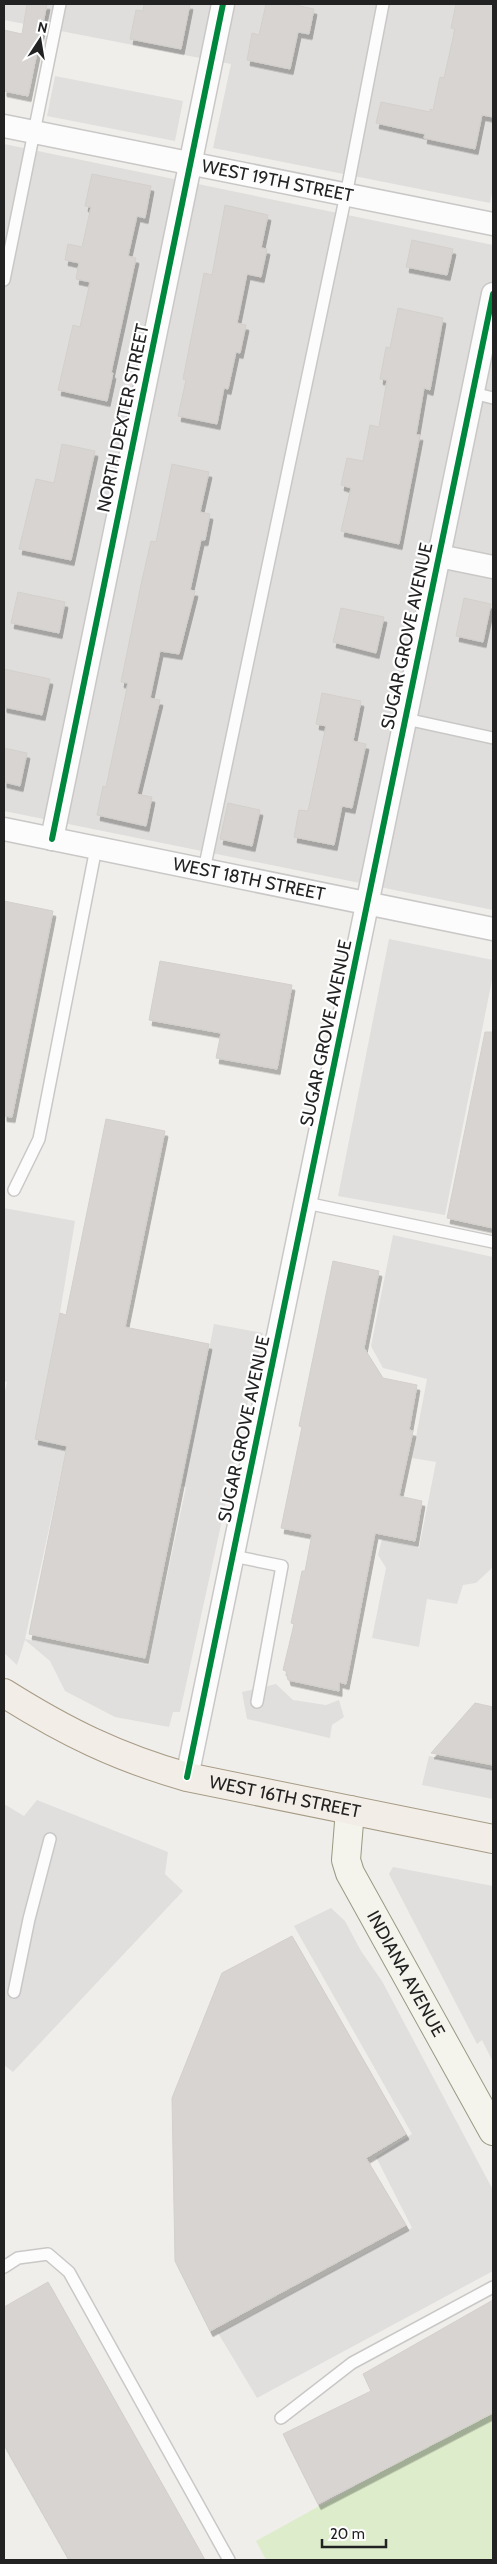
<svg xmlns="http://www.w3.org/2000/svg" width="497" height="2564" font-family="Cabin,sans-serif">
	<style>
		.residential { fill: #dfdedc }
		.grass { fill: #ddeccb }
		.parking { fill: #e0dfde }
		.building { fill: #d7d4d2; stroke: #d3d0cc; filter: url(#shadow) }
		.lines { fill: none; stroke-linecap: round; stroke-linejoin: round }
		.service-casing { stroke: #c9c8c7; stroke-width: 14 }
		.minor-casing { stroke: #c9c8c7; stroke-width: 25 }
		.secondary-casing { stroke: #999a82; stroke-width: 30 }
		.primary-casing { stroke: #a79c86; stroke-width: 30 }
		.service { stroke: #fdfcfc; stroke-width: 11 }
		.minor { stroke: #fdfcfc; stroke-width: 22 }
		.secondary { stroke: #f4f4ed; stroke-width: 28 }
		.primary { stroke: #f3ede7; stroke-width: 28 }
		.cycleway-casing { stroke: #fff; stroke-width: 9 }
		.cycleway { stroke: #00873e; stroke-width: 6 }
		.labels { text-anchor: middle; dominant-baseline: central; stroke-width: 4.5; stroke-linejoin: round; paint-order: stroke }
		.street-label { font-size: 18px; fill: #222; stroke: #fff }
	</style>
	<defs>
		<filter id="shadow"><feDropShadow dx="3" dy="5.5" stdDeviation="0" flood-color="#0004"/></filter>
	</defs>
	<rect width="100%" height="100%" fill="#f0eeeb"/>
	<!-- residential -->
	<path class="residential" d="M4,4H493V188L490,203L213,148L231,64L4,20Z
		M4,144L493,245V910L4,811Z"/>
	<!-- grass -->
	<path class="grass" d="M493,2410V2560H266L256,2541Z"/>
	<!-- parking -->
	<path class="parking" d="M55,76L183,101L175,141L47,116Z
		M389,939L493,960V975L445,1215L338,1196Z
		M4,1208L75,1221L60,1313L35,1439L67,1446L25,1639L148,1665L186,1487L182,1486L214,1324L263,1333L180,1712H173L169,1727L115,1717L65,1691L50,1661L25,1640L17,1665L4,1653V1396L7,1382L4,1381Z
		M393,1235L493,1257V1567L476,1583L463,1585L457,1604L427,1599L419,1647L372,1638L386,1568L378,1555L382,1539L419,1548L436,1462L412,1458L427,1379L383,1368L371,1346Z
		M276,1684L293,1700L326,1705L339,1700L344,1717L332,1725L330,1738L247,1719L242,1692Z
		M429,1756L493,1769V1799L422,1785Z
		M37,1800L168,1852L165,1874L183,1891L13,2072L4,2065V1804L24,1816Z
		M393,1867L493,1886V2062L482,2040L477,2044L389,1874Z
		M331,1908L345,1921L361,1951L382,1981L493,2190V2271L257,2398L218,2333L412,2228L376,2157L412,2134L294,1926Z"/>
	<!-- building -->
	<path class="building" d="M27,4H47L28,96L4,91V30L22,34Z
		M144,4H190L181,49L130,39L136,10L143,11Z
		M266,4H291L314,9L309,34L298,32L290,69L247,60L252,33L259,35Z
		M456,4H493V117L482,115L475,149L424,138L425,134L376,123L381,102L430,112V109L433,110L440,77L444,78L455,29L451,28Z
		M92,174L151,186L145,218L137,216L128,256L136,258L111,373H113L107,401L58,390L73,325L80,327L90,282L76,279L79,263L65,260L68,244L82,247L91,207L85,206Z
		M225,205L268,215L261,248L267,249L261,277L247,274L237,323L246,325L240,353L236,352L228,389L224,388L217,424L178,416L186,380L183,379L204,273L212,275Z
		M412,240L453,249L447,275L406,267Z
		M398,308L443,318L430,390L424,388L416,435H420L399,544L341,531L351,488L341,485L347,458L363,461L370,425L379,427L387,380L380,379L386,347L390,348Z
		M62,444L95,451L71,560L19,549L36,479L54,483Z
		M172,464L209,472L200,512L210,514L205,540H201L190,590L195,591L179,654L160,651L150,698L160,700L137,794L152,797L146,826L97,815L103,786L106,787L128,683L121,682L142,580L151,541L156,542Z
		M18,592L65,602L59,633L11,623Z
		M464,598L491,604L483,642L456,636Z
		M341,608L384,617L376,653L333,642Z
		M4,669L50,679L42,715L4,707Z
		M322,693L361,701L353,741L366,744L352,808L342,806L334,845L294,837L299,810L308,811L326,726L316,724Z
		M4,748L27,753L20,786L4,782Z
		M228,803L260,810L252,846L220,839Z
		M4,901L53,911L12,1117L4,1116Z
		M160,961L292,985L277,1069L216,1058L221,1033L149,1020Z
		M485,1032H493V1228L447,1218Z
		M106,1119L165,1131L125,1327L209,1344L145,1658L29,1634L67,1446L35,1439L60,1313L66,1315Z
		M333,1261L379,1271L364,1348L383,1378L417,1385L409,1430L413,1431L399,1496L422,1501L415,1541L375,1533L346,1684L339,1682V1691L288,1680L286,1671L283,1670L294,1624L291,1623L302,1571H305L312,1534L281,1528L302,1427L299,1426Z
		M475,1703L493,1707V1765L431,1753Z
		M292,1936L406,2134L366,2158L406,2225L210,2331L175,2261L172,2098L222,1973Z
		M48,2282L205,2560H69L4,2445V2307Z
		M493,2300V2413L318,2504L283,2434L371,2391L363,2374Z"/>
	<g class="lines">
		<!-- service casing -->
		<g class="service-casing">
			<path id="service" d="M4,280L60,4
				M473,393L493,398
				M406,719L493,738
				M204,870L349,180L383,4
				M14,1190L39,1139L96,848
				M306,1203L493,1242
				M233,1556L282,1566L257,1702
				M14,1992L29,1919L50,1839
				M4,2267L18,2258L48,2254L69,2272L229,2560
				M281,2418L352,2363L493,2287"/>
		</g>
		<!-- minor casing -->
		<g class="minor-casing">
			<g id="minor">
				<path id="s1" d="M4,126L493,224"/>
				<path d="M439,556L493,567"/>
				<path id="s2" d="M4,829L493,929"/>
				<path d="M52,839L223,4"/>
				<path d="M187,1777L493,294"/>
			</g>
		</g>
		<!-- secondary casing -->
		<g class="secondary-casing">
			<g id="secondary">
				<path id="s3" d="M350,1810L346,1860L350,1873L493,2131"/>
			</g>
		</g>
		<!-- primary casing -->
		<g class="primary-casing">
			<g id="primary">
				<path id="s4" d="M4,1693C66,1732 117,1757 187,1777L493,1839"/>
			</g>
		</g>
		<!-- service -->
		<use href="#service" class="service"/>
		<!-- minor -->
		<use href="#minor" class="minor"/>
		<!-- secondary -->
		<use href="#secondary" class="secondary"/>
		<!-- primary -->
		<use href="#primary" class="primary"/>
		<!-- cycleway casing -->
		<g class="cycleway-casing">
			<path id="cycleway" d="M52,839L223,4
				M187,1777L493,294"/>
		</g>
		<!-- cycleway -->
		<use href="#cycleway" class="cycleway"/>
	</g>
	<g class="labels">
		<!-- street labels -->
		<g class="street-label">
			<text stroke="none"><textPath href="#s1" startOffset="279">WEST 19TH STREET</textPath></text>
			<text transform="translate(123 418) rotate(-78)">NORTH DEXTER STREET</text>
			<text transform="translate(407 636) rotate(-78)">SUGAR GROVE AVENUE</text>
			<text stroke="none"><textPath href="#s2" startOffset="250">WEST 18TH STREET</textPath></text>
			<text transform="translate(326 1033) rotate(-78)">SUGAR GROVE AVENUE</text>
			<text transform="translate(244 1429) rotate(-78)">SUGAR GROVE AVENUE</text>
			<text stroke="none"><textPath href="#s4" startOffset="302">WEST 16TH STREET</textPath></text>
			<text stroke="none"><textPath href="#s3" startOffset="179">INDIANA AVENUE</textPath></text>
		</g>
	</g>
	<!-- border -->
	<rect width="497" height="2564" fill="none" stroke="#222222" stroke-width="10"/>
	<!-- north arrow -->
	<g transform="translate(40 40) rotate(12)" stroke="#ffffff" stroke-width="4" paint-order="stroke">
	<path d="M0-4L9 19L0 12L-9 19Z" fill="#222222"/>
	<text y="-8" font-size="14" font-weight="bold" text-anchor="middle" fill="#222222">N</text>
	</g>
	<!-- scale -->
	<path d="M322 2539v8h64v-8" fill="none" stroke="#222222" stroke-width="2.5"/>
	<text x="330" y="2539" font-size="15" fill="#222222" stroke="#ffffff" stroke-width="4" paint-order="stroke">20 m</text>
</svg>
